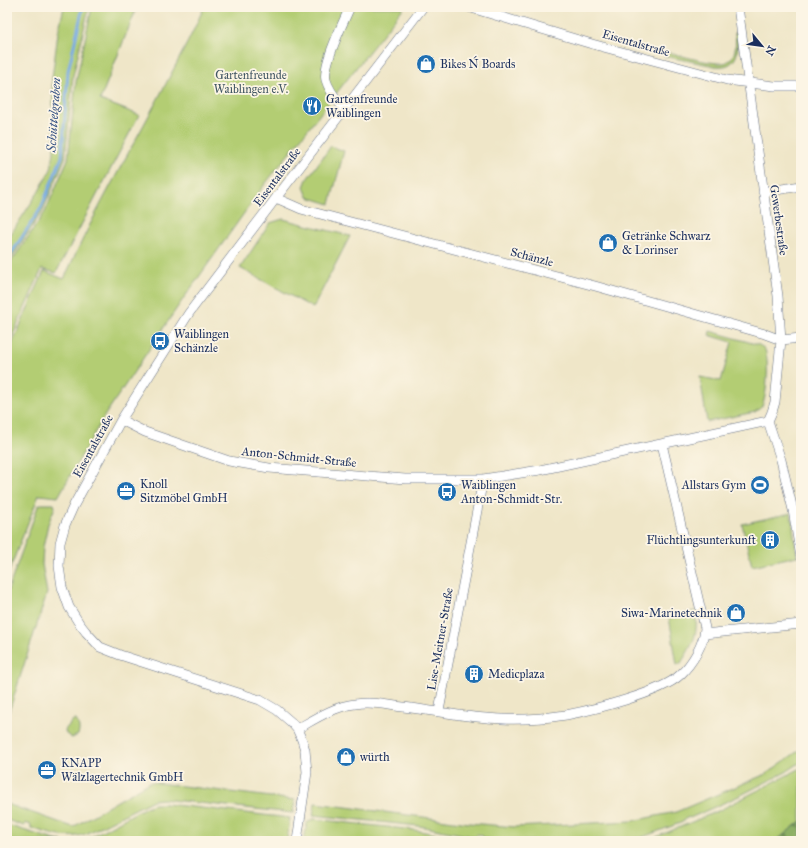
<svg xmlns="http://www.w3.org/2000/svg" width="808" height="848" font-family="'IM FELL Great Primer',serif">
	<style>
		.green { fill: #b3cd73; stroke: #677e68 }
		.forest { fill: url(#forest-firs); stroke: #547062 }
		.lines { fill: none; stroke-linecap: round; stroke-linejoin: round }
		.stream { stroke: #79abe5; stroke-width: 3 }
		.street-casing { stroke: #656f83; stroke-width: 10 }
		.street { stroke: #fff; stroke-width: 9 }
		.labels { text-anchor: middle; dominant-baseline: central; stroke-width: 3.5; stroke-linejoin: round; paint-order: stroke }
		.street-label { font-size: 12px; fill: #1b2f5e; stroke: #fcf5e5 }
		.poi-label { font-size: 12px; fill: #1b2f5e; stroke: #fcf5e5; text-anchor: start }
		.park-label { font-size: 12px; fill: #415663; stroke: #fcf5e5 }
		.water-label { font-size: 13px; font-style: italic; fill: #375486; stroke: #fcf5e5 }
	</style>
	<defs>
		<pattern id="forest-firs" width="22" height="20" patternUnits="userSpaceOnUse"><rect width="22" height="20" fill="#8eb065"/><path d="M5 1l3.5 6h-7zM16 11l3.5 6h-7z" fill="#739056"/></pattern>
	</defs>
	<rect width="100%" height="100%" fill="#fcf5e5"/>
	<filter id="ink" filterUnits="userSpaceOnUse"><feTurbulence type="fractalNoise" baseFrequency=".025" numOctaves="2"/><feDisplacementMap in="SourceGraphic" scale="8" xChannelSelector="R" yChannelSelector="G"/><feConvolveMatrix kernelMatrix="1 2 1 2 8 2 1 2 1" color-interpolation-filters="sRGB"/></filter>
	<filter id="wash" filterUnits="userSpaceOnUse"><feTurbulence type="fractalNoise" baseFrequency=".012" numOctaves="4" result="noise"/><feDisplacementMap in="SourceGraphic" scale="16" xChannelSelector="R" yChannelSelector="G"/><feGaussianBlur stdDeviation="0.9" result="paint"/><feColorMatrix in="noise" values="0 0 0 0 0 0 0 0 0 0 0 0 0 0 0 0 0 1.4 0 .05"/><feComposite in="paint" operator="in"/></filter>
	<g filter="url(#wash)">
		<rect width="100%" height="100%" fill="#efe6c8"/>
		<!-- green -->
		<path class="green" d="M64,7H89L73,76L65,158L43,210L7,265V240L39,191L51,169L54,152L52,78L58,33Z
			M92,7H137L100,100L139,115L56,273L42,269L12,337L7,336V268L45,212L68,159L76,81Z
			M204,7H404L262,188L179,305L105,415L58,497L39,495L7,576V343L12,344L44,271L64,279C95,209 135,143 170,76C182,53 194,31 204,7Z
			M735,33H738C739,51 738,69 715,66L664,56L665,52C676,54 718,67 727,62C737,56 736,43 735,33Z
			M331,146L344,151L330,204L308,197L304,187L307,179Z
			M283,219L350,236L313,308L240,268L270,223Z
			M710,331L759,345C759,345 764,348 764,348C770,356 767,397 762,406C760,409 757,410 755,412L707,422L700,377L721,381L732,342L709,335Z
			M41,504H54L55,507L48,524L43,547L42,564L47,593L7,718V593L38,506Z
			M791,513L797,556L752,566L742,524Z
			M695,611C699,635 693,643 681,663L677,665L669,617Z
			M73,720H76C79,724 80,730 78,735L72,738L66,734L65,730Z
			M801,749V762L786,772L739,796L690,818L689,817L683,820V822L640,838L579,841H503L483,838V836L477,834L476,837L419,826L313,815L315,803L469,823L515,827L632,821L676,812L766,774Z
			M801,768V821L776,841H647L718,811Z
			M150,782L295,800L293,813L162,799L153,800L88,833C66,841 52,834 31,828V825L25,823L24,826L7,820V804L73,827Z
			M154,804H165L290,818L287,841H77L89,838L146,807Z
			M313,819L414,830L475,841H304L307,823Z
			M7,825L55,840L62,841H7Z"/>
		<!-- forest -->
		<path class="forest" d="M801,821V836L797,841H776Z"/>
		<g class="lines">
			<!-- stream -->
			<path class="stream" d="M7,260L41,208L62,157L68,71L83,7"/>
		</g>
	</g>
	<g filter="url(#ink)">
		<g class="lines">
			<!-- street casing -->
			<g class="street-casing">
				<path id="street" d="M468,7L592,44L727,80L774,86H801
					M738,7L778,296L781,340L775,402L772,412L768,421L781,460L793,510L801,557
					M344,109C337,100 329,91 326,80C322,65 343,23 350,7
					M763,192L801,186
					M276,198L301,209L595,286L765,334L781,340L801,338
					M121,420L145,432L229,461L269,468L405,479H483L540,470L768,421
					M704,634L801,624
					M439,711L483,479
					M297,729C315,719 335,706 355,704C371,701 387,705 403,707C436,711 469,718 502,719C523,720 546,718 566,715C592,710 661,693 680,675C692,664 704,644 705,628L662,444
					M297,841L307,772L305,750L302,740L297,729L291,722L277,710L260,700L120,655L100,647L86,632L79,623L69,607L62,587L59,566L60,543L65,525L74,505L121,420L189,313L276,198L423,7"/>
			</g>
			<!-- street -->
			<use href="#street" class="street"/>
		</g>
	</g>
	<!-- icons -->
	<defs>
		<g id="shop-disc" transform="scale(1)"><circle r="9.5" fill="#1f6fb2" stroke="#fcf5e5"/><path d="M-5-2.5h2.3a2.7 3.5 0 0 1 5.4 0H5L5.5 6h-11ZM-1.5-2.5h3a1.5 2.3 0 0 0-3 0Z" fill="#fff"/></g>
		<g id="restaurant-disc" transform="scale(1)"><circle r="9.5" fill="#1f6fb2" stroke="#fcf5e5"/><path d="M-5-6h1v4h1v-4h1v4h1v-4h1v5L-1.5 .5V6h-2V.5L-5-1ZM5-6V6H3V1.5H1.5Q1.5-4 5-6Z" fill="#fff"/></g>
		<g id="bus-disc" transform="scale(1)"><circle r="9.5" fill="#1f6fb2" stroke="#fcf5e5"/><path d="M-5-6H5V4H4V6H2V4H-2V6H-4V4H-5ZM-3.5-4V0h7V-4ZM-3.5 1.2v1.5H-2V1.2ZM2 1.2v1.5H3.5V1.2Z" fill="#fff"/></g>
		<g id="stadium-disc" transform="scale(1)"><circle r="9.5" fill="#1f6fb2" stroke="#fcf5e5"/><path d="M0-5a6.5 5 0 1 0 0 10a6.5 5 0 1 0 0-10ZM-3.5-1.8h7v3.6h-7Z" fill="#fff"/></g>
		<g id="office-disc" transform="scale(1)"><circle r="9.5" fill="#1f6fb2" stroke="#fcf5e5"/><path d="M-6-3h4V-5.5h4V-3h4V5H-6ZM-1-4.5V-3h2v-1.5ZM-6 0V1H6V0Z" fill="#fff"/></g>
		<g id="building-disc" transform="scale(1)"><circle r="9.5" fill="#1f6fb2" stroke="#fcf5e5"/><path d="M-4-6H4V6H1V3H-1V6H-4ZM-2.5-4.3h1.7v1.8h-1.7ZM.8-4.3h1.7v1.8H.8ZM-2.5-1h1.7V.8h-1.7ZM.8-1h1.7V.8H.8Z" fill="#fff"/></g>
	</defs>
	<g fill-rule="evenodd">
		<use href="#shop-disc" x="426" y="64"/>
		<use href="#restaurant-disc" x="312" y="106"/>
		<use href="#shop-disc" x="608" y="243"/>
		<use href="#bus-disc" x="160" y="341"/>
		<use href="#stadium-disc" x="760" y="485"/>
		<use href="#office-disc" x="126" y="491"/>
		<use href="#bus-disc" x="447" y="492"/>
		<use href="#building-disc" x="770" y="540"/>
		<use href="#shop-disc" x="736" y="613"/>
		<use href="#building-disc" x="474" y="674"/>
		<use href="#shop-disc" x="346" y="757"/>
		<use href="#office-disc" x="47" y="770"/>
	</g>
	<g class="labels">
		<!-- street labels -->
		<g class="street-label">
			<text transform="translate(636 43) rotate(16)">Eisentalstraße</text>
			<text transform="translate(277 177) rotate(-53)">Eisentalstraße</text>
			<text transform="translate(779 220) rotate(82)">Gewerbestraße</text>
			<text transform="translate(532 257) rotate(15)">Schänzle</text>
			<text transform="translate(93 446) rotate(-61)">Eisentalstraße</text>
			<text transform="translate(299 457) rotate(6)">Anton-Schmidt-Straße</text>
			<text transform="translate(440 639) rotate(-80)">Lise-Meitner-Straße</text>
		</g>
		<!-- poi labels -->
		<g class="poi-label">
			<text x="440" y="64">Bikes Ń Boards</text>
			<text x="326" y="99">Gartenfreunde<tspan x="326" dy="14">Waiblingen</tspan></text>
			<text x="622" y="236">Getränke Schwarz<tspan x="622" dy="14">&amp; Lorinser</tspan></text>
			<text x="174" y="334">Waiblingen<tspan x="174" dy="14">Schänzle</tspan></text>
			<text x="140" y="484">Knoll<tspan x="140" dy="14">Sitzmöbel GmbH</tspan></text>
			<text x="461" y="485">Waiblingen<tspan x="461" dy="14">Anton-Schmidt-Str.</tspan></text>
			<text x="746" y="485" text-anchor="end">Allstars Gym</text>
			<text x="756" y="540" text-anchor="end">Flüchtlingsunterkunft</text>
			<text x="722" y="613" text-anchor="end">Siwa-Marinetechnik</text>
			<text x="488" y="674">Medicplaza</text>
			<text x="360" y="757">würth</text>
			<text x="61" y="763">KNAPP<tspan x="61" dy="14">Wälzlagertechnik GmbH</tspan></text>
		</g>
		<!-- park labels -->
		<g class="park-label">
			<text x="251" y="75">Gartenfreunde<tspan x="251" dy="14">Waiblingen e.V.</tspan></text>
		</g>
		<!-- water labels -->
		<g class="water-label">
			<text transform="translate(54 115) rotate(-86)">Schüttelgraben</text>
		</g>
	</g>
	<!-- margin -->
	<rect width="808" height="848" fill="none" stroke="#fcf5e5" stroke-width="24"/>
	<!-- north arrow -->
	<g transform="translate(762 46) rotate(119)" stroke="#fcf5e5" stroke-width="3" paint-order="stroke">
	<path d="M0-3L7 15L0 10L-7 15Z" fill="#1b2f5e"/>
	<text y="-6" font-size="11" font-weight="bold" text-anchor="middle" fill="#1b2f5e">N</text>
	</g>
</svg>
